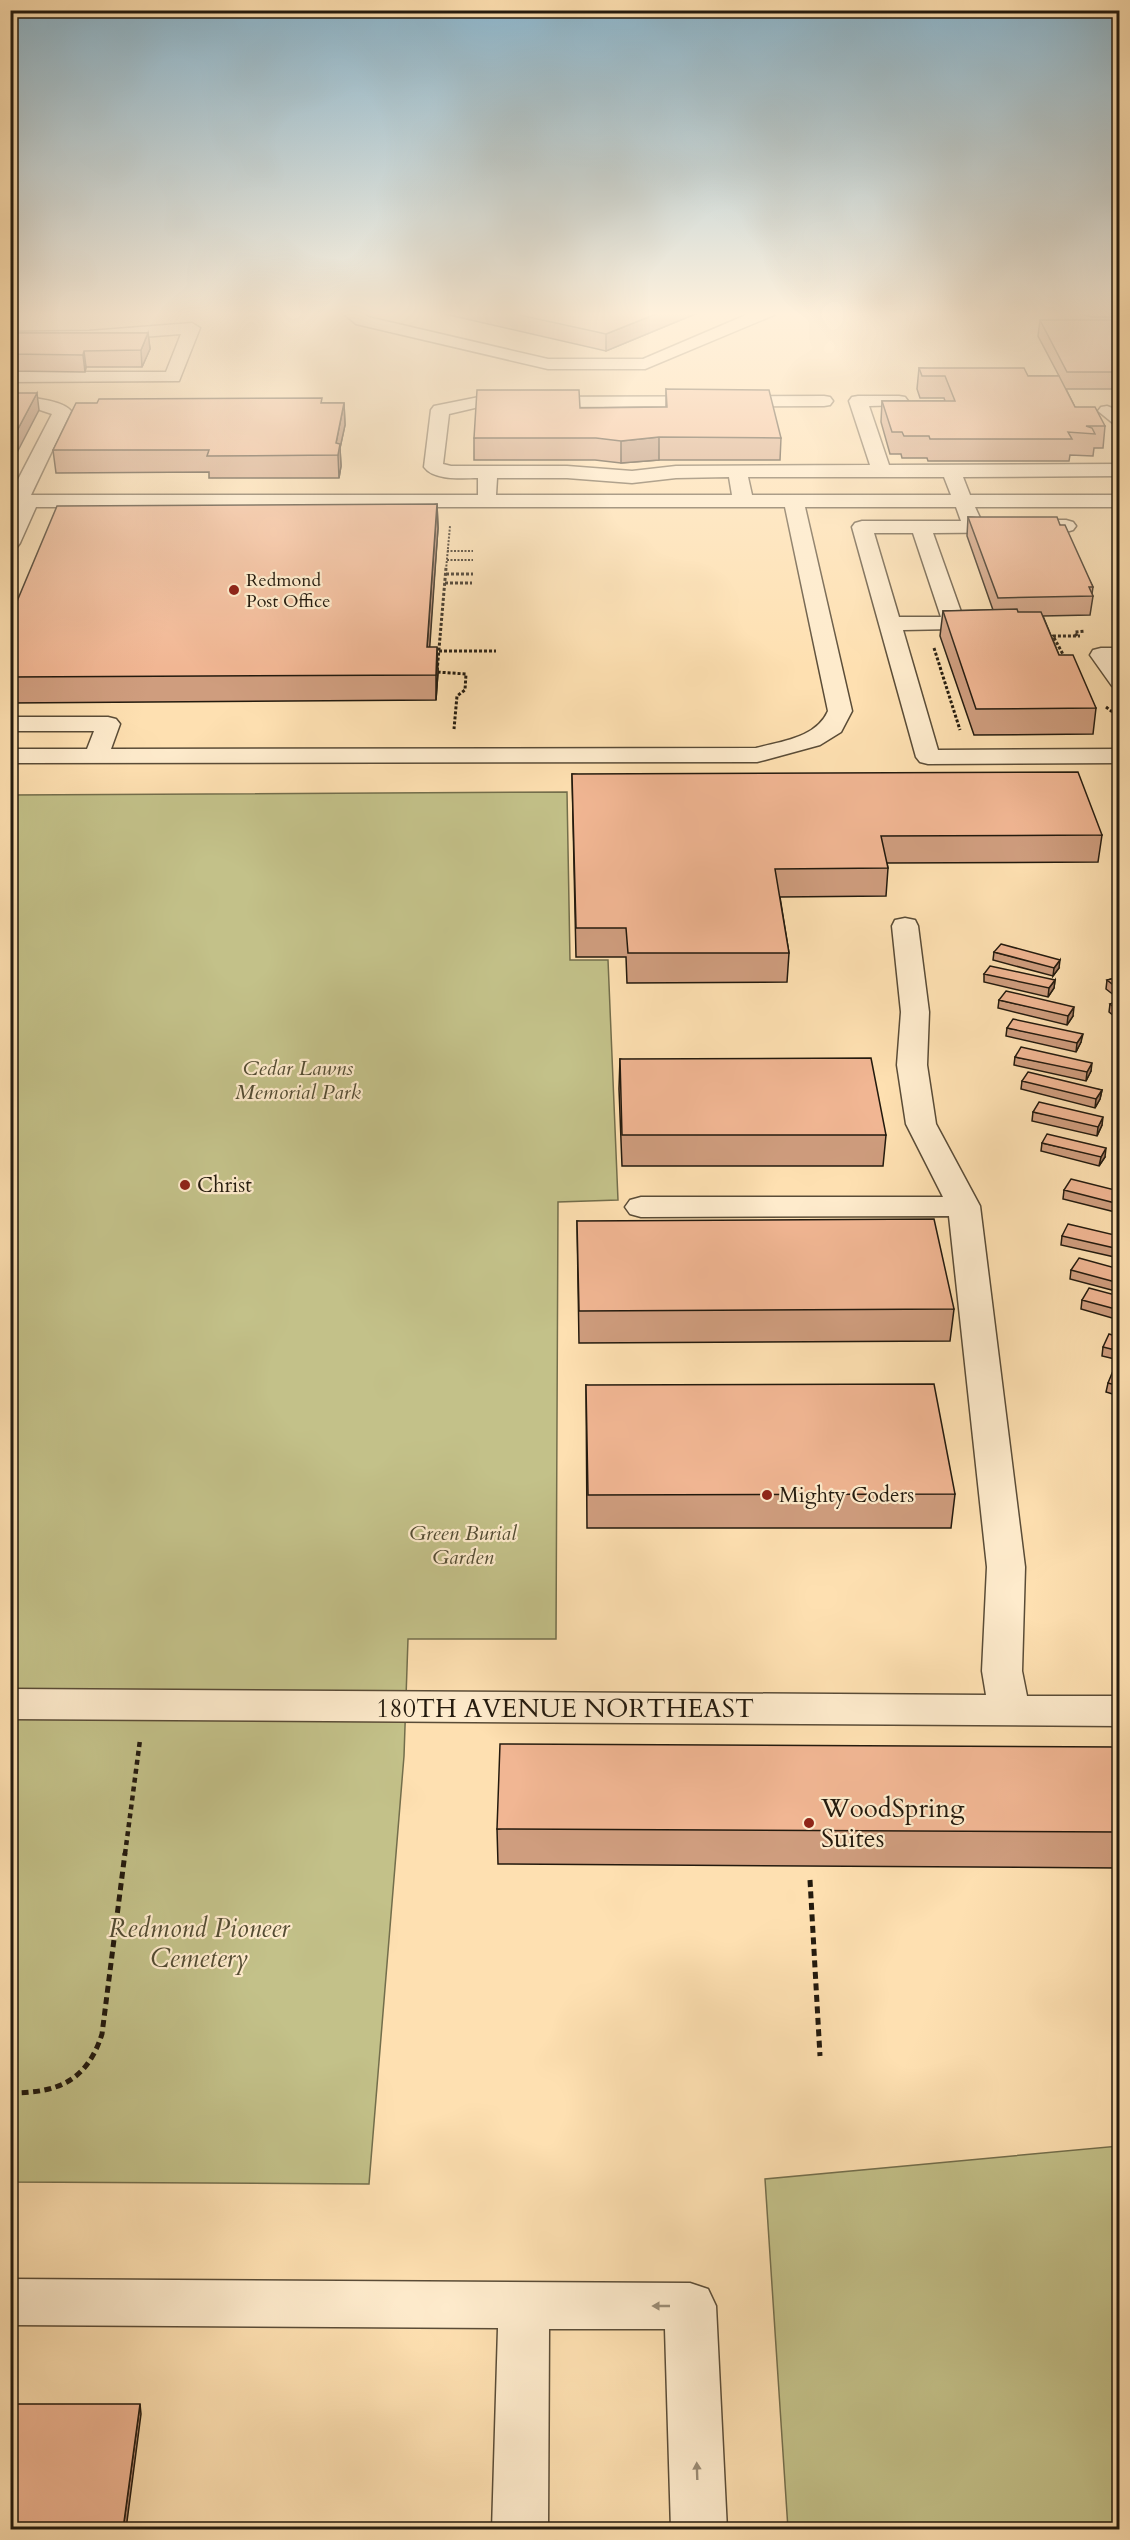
<svg xmlns="http://www.w3.org/2000/svg" width="1130" height="2540" font-family="Cardo,serif">
	<style>
		.green { fill: #c3c189; stroke: #736e4c; stroke-width: 1.5 }
		.lines { fill: none; stroke-linecap: round; stroke-linejoin: round }
		.minor-casing { stroke: #5a4c37; stroke-width: 3 }
		.path-far3 { stroke: #231a0e; stroke-width: 2; stroke-dasharray: 2 1.5; stroke-linecap: butt }
		.path-far2 { stroke: #231a0e; stroke-width: 3; stroke-dasharray: 3 2; stroke-linecap: butt }
		.path-far1 { stroke: #231a0e; stroke-width: 4.5; stroke-dasharray: 5 4; stroke-linecap: butt }
		.path { stroke: #231a0e; stroke-width: 5; stroke-dasharray: 7 4.5; stroke-linecap: butt }
		.minor { fill: #feebcc; fill-rule: evenodd }
		.wall { fill: #cf9d7e; stroke: #231a0e; stroke-width: 1.5 }
		.shaded-wall { fill: #a97f67; stroke: #231a0e; stroke-width: 1.5 }
		.building { fill: #f1b693; stroke: #231a0e; stroke-width: 1.5 }
		.oneway { fill: #9b8d76 }
		.poi-dot { fill: #8f2418; stroke: #feebcc; stroke-width: 2 }
		.labels { text-anchor: middle; dominant-baseline: central; stroke-width: 4.5; stroke-linejoin: round; paint-order: stroke }
		.far-poi-label { font-size: 18px; fill: #231a0e; stroke: #feebcc; text-anchor: start }
		.park-label { font-size: 21px; font-style: italic; fill: #534c33; stroke: #feebcc }
		.poi-label { font-size: 21px; fill: #231a0e; stroke: #feebcc; text-anchor: start }
		.near-street-label { font-size: 26px; fill: #231a0e; stroke: #feebcc }
		.near-poi-label { font-size: 26px; fill: #231a0e; stroke: #feebcc; text-anchor: start }
		.near-park-label { font-size: 26px; font-style: italic; fill: #534c33; stroke: #feebcc }
	</style>
	<rect width="100%" height="100%" fill="#fee0b1"/>
	<filter id="stains"><feTurbulence type="fractalNoise" baseFrequency=".00333" numOctaves="4"/><feColorMatrix values="0 0 0 0 .2 0 0 0 0 .09 0 0 0 0 .02 0 0 0 .5 -.17"/></filter>
	<radialGradient id="worn" r=".72"><stop offset=".6" stop-color="#630" stop-opacity="0"/><stop offset="1" stop-color="#630" stop-opacity=".3"/></radialGradient>
	<!-- green -->
	<path class="green" d="M567,792L570,960H608L618,1200L558,1202L556,1639H408L404,1756L369,2184L11,2182V795Z
		M1119,2146V2529H788L765,2179Z"/>
	<g class="lines">
		<!-- minor casing -->
		<g class="minor-casing">
			<path id="minor" d="M342,312H361L368,317L548,359H643L753,312H776L774,315L645,369H548L356,324Z
				M192,323L200,328L179,381L10,382V372H166L181,334L89,341L10,342V332L89,331Z
				M10,396C25,397 62,399 71,411L31,495H478V478C462,478 434,481 424,467L431,410L434,406L479,397L824,396L830,397L833,401L830,405L824,406L479,407L449,414L443,464L451,466H567L632,471L676,466L870,465L849,401L852,397L858,396H899L905,397L908,401L905,405L869,406L889,465L1120,464V476L963,477L970,495H1120V507H975L981,520H1066L1073,522L1076,526L1073,530L1066,532L933,533L965,623L962,628L954,629L903,630L938,750L1120,749V763L928,764L920,762L916,757L852,527L855,523L862,521H961L956,507H805L852,711L841,732L820,745L765,760L757,762L10,763V749H87L94,731H10V717H108L116,719L120,724L111,749L756,748C782,741 816,738 828,711L785,507H36L20,543L17,547L10,549V520L17,507H10V495L52,414L37,409L10,406ZM729,477L732,495H496L497,478H567L632,483L676,478ZM748,477H944L951,495H752ZM874,533H913L941,617H899Z
				M1107,406L1120,411V425L1114,424L1098,411L1101,407Z
				M1101,648H1120V662H1117L1120,665V688L1112,686L1090,655L1093,650Z
				M905,918L915,920L918,926L929,1012L927,1065L936,1124L980,1206L1025,1567L1022,1671L1027,1696H1120V1726L10,1719V1689L986,1695L982,1671L987,1567L949,1216L641,1217L630,1214L625,1207L630,1200L641,1197H943L906,1124L897,1065L901,1012L892,926L895,920Z
				M10,2279L690,2283L708,2289L716,2306L727,2530H671L665,2329H549L548,2530H492L498,2328L10,2325Z"/>
		</g>
		<!-- path-far3 -->
		<path class="path-far3" d="M447,551H473
			M447,560H473
			M446,570L450,526"/>
		<!-- path-far2 -->
		<path class="path-far2" d="M446,568L437,672L466,674L465,690L457,696L454,729
			M446,574H473
			M445,583H472
			M1113,626L1120,621
			M1077,636L1075,632L1085,631
			M934,648L960,730
			M439,651H496
			M1065,658L1053,636H1080
			M1106,707L1120,718"/>
		<!-- path-far1 -->
		<path class="path-far1" d="M125,1854L140,1740"/>
		<!-- path -->
		<path class="path" d="M810,1880L820,2056
			M10,2093C58,2093 87,2081 102,2034L125,1853"/>
		<!-- minor -->
		<use href="#minor" class="minor"/>
	</g>
	<!-- wall -->
	<path class="wall" d="M436,312H700L606,351Z
		M1074,312H1119V317H1092Z
		M1040,320H1119V389H1066L1075,407L1105,426L1103,448H1094L1093,456L1070,455L1069,461H928L927,458H902L901,454H890L881,422L882,401H945L944,398H920L917,389L919,368L1028,376H1059L1038,336Z
		M10,333H148L150,349L142,367H86L85,372L10,371Z
		M666,389L781,438L780,460H659L621,463L595,460H474V438L580,408L666,407Z
		M322,403H344L345,425L340,448L341,466L339,478H209V472L56,473L53,450Z
		M437,504L438,528L429,647L438,672L436,700L10,703V618Z
		M968,517L1060,525L1093,587L1092,594L1093,596L1090,615L1043,616L1059,655L1096,708L1093,734L974,735L940,636L943,611L993,610L967,536Z
		M572,774L1102,835L1098,862L887,863L888,868L886,896L780,897L789,953L787,982L627,983L626,957H576Z
		M994,952L1059,968L1053,976L993,960Z
		M984,974L1055,980L1054,988L1048,997L984,982Z
		M1119,977L1115,996L1106,989L1107,980Z
		M999,1000L1073,1016L1067,1025L998,1008Z
		M1119,1001V1020L1109,1012L1110,1004Z
		M1007,1028L1081,1042L1076,1052L1006,1036Z
		M1015,1057L1091,1071L1086,1081L1014,1065Z
		M620,1059L886,1135L883,1166H622L619,1089Z
		M1022,1081L1102,1090L1100,1099L1095,1108L1021,1089Z
		M1033,1112L1102,1125L1097,1136L1032,1121Z
		M1042,1143L1105,1157L1099,1166L1041,1151Z
		M1064,1190L1119,1191V1213L1063,1199Z
		M577,1221L954,1309L950,1341L579,1343Z
		M1062,1236H1119V1258L1061,1245Z
		M1119,1269V1292L1070,1279L1071,1270Z
		M1119,1296V1320L1081,1309L1082,1300Z
		M1119,1337V1360L1102,1356L1103,1347Z
		M1119,1368V1396L1106,1392L1108,1383Z
		M586,1385L955,1494L951,1528H587Z
		M1119,1747V1868L498,1864L497,1829Z"/>
	<!-- shaded-wall -->
	<path class="shaded-wall" d="M661,312H700L606,351V334Z
		M148,333L150,349L142,367L141,350Z
		M84,351L86,367L85,372L83,355Z
		M37,393L39,410L10,466V444Z
		M344,403L345,425L340,448L341,466L339,478L338,455L336,443Z
		M659,437V460L621,463V441Z
		M437,504L438,528L428,672L427,647Z
		M437,647L438,672L436,700V675Z
		M1060,960L1059,968L1053,976L1054,968Z
		M1055,980L1054,988L1048,997L1049,988Z
		M1119,986V994L1115,996L1116,987Z
		M1074,1007L1073,1016L1067,1025L1068,1016Z
		M1083,1034L1081,1042L1076,1052L1077,1043Z
		M1092,1063L1091,1071L1086,1081L1087,1072Z
		M1102,1090L1100,1099L1095,1108L1096,1099Z
		M1103,1117L1102,1125L1097,1136L1098,1127Z
		M1106,1148L1105,1157L1099,1166L1101,1157Z
		M140,2404L141,2414L126,2529H123Z"/>
	<!-- building -->
	<path class="building" d="M506,312H661L606,334Z
		M1040,320H1119V372H1067Z
		M10,333H148L141,350L84,351L83,355L10,354Z
		M919,368H1024L1028,376H1059L1075,407H1095L1105,426H1086L1092,428L1095,434L1068,432L1072,439H930L929,436H904L902,432H892L882,401H955L945,376H922Z
		M666,389L769,390L781,438L659,437L621,441L596,438H474L477,390H579L580,408L667,407Z
		M10,393H37L10,444Z
		M322,398L321,403H344L336,443L340,444L338,455L207,456L209,450H53L76,403H97L99,399Z
		M437,504L427,647H437L436,675L10,677V618L57,506Z
		M968,517H1057L1060,525H1065L1093,587H1089L1093,596L998,598Z
		M1017,609L1018,612H1041L1059,655H1073L1096,708L976,709L943,611Z
		M1078,772L1102,835L881,836L888,868L775,869L789,953H628L626,928H576L572,774Z
		M1001,944L1060,960L1054,968L994,952Z
		M990,966L1055,980L1049,988L984,974Z
		M1119,977V986L1116,987L1107,980Z
		M1006,991L1074,1007L1068,1016L999,1000Z
		M1119,1001V1011L1110,1004Z
		M1013,1019L1083,1034L1077,1043L1007,1028Z
		M1021,1047L1092,1063L1087,1072L1015,1057Z
		M871,1058L886,1135H622L620,1059Z
		M1028,1072L1102,1090L1096,1099L1022,1081Z
		M1039,1102L1103,1117L1098,1127L1033,1112Z
		M1047,1134L1106,1148L1101,1157L1042,1143Z
		M1071,1179L1119,1191V1204L1064,1190Z
		M934,1219L954,1309L579,1311L577,1221Z
		M1068,1224L1119,1236V1249L1062,1236Z
		M1079,1258L1119,1269V1283L1071,1270Z
		M1089,1288L1119,1296V1310L1082,1300Z
		M1109,1334L1119,1337V1351L1103,1347Z
		M1115,1366L1119,1368V1386L1108,1383Z
		M934,1384L955,1494L588,1495L586,1385Z
		M500,1744L1119,1747V1832L497,1829Z
		M10,2404H140L123,2529H10Z"/>
	<!-- one-way arrows -->
	<defs><path id="oneway-solid" d="M-6-.8H1V-3.2L6.5 0L1 3.2V.8H-6Z" transform="scale(1.5)"/></defs>
	<g class="oneway">
		<use href="#oneway-solid" transform="translate(661 2306) rotate(-180)"/>
		<use href="#oneway-solid" transform="translate(697 2471) rotate(-92)"/>
	</g>
	<!-- sky -->
	<linearGradient id="sky" x2="0" y2="1"><stop stop-color="#8bb8d1"/><stop offset="0.47" stop-color="#fff1dc"/><stop offset="1" stop-color="#fff1dc" stop-opacity="0"/></linearGradient>
	<rect width="1130" height="668" fill="url(#sky)"/>
	<!-- markers -->
	<g class="poi-dot">
		<circle cx="234" cy="590" r="6"/>
		<circle cx="185" cy="1185" r="6"/>
		<circle cx="767" cy="1495" r="6"/>
		<circle cx="809" cy="1823" r="6"/>
	</g>
	<g class="labels">
		<!-- far-poi labels -->
		<g class="far-poi-label">
			<text x="246" y="580">Redmond<tspan x="246" dy="21">Post Office</tspan></text>
		</g>
		<!-- park labels -->
		<g class="park-label">
			<text x="298" y="1068">Cedar Lawns<tspan x="298" dy="24">Memorial Park</tspan></text>
			<text x="463" y="1533">Green Burial<tspan x="463" dy="24">Garden</tspan></text>
		</g>
		<!-- poi labels -->
		<g class="poi-label">
			<text x="197" y="1185">Christ</text>
			<text x="779" y="1495">Mighty Coders</text>
		</g>
		<!-- near-street labels -->
		<g class="near-street-label">
			<text x="565" y="1708">180TH AVENUE NORTHEAST</text>
		</g>
		<!-- near-poi labels -->
		<g class="near-poi-label">
			<text x="821" y="1808">WoodSpring<tspan x="821" dy="30">Suites</tspan></text>
		</g>
		<!-- near-park labels -->
		<g class="near-park-label">
			<text x="199" y="1928">Redmond Pioneer<tspan x="199" dy="30">Cemetery</tspan></text>
		</g>
	</g>
	<!-- margin -->
	<rect width="1130" height="2540" fill="none" stroke="#fee0b1" stroke-width="36"/>
	<rect x="12" y="12" width="1106" height="2516" fill="none" stroke="#231a0e" stroke-width="3"/>
	<rect x="18" y="18" width="1094" height="2504" fill="none" stroke="#231a0e" stroke-width="1.5"/>
	<rect width="100%" height="100%" filter="url(#stains)"/>
	<rect width="100%" height="100%" fill="url(#worn)"/>
</svg>
